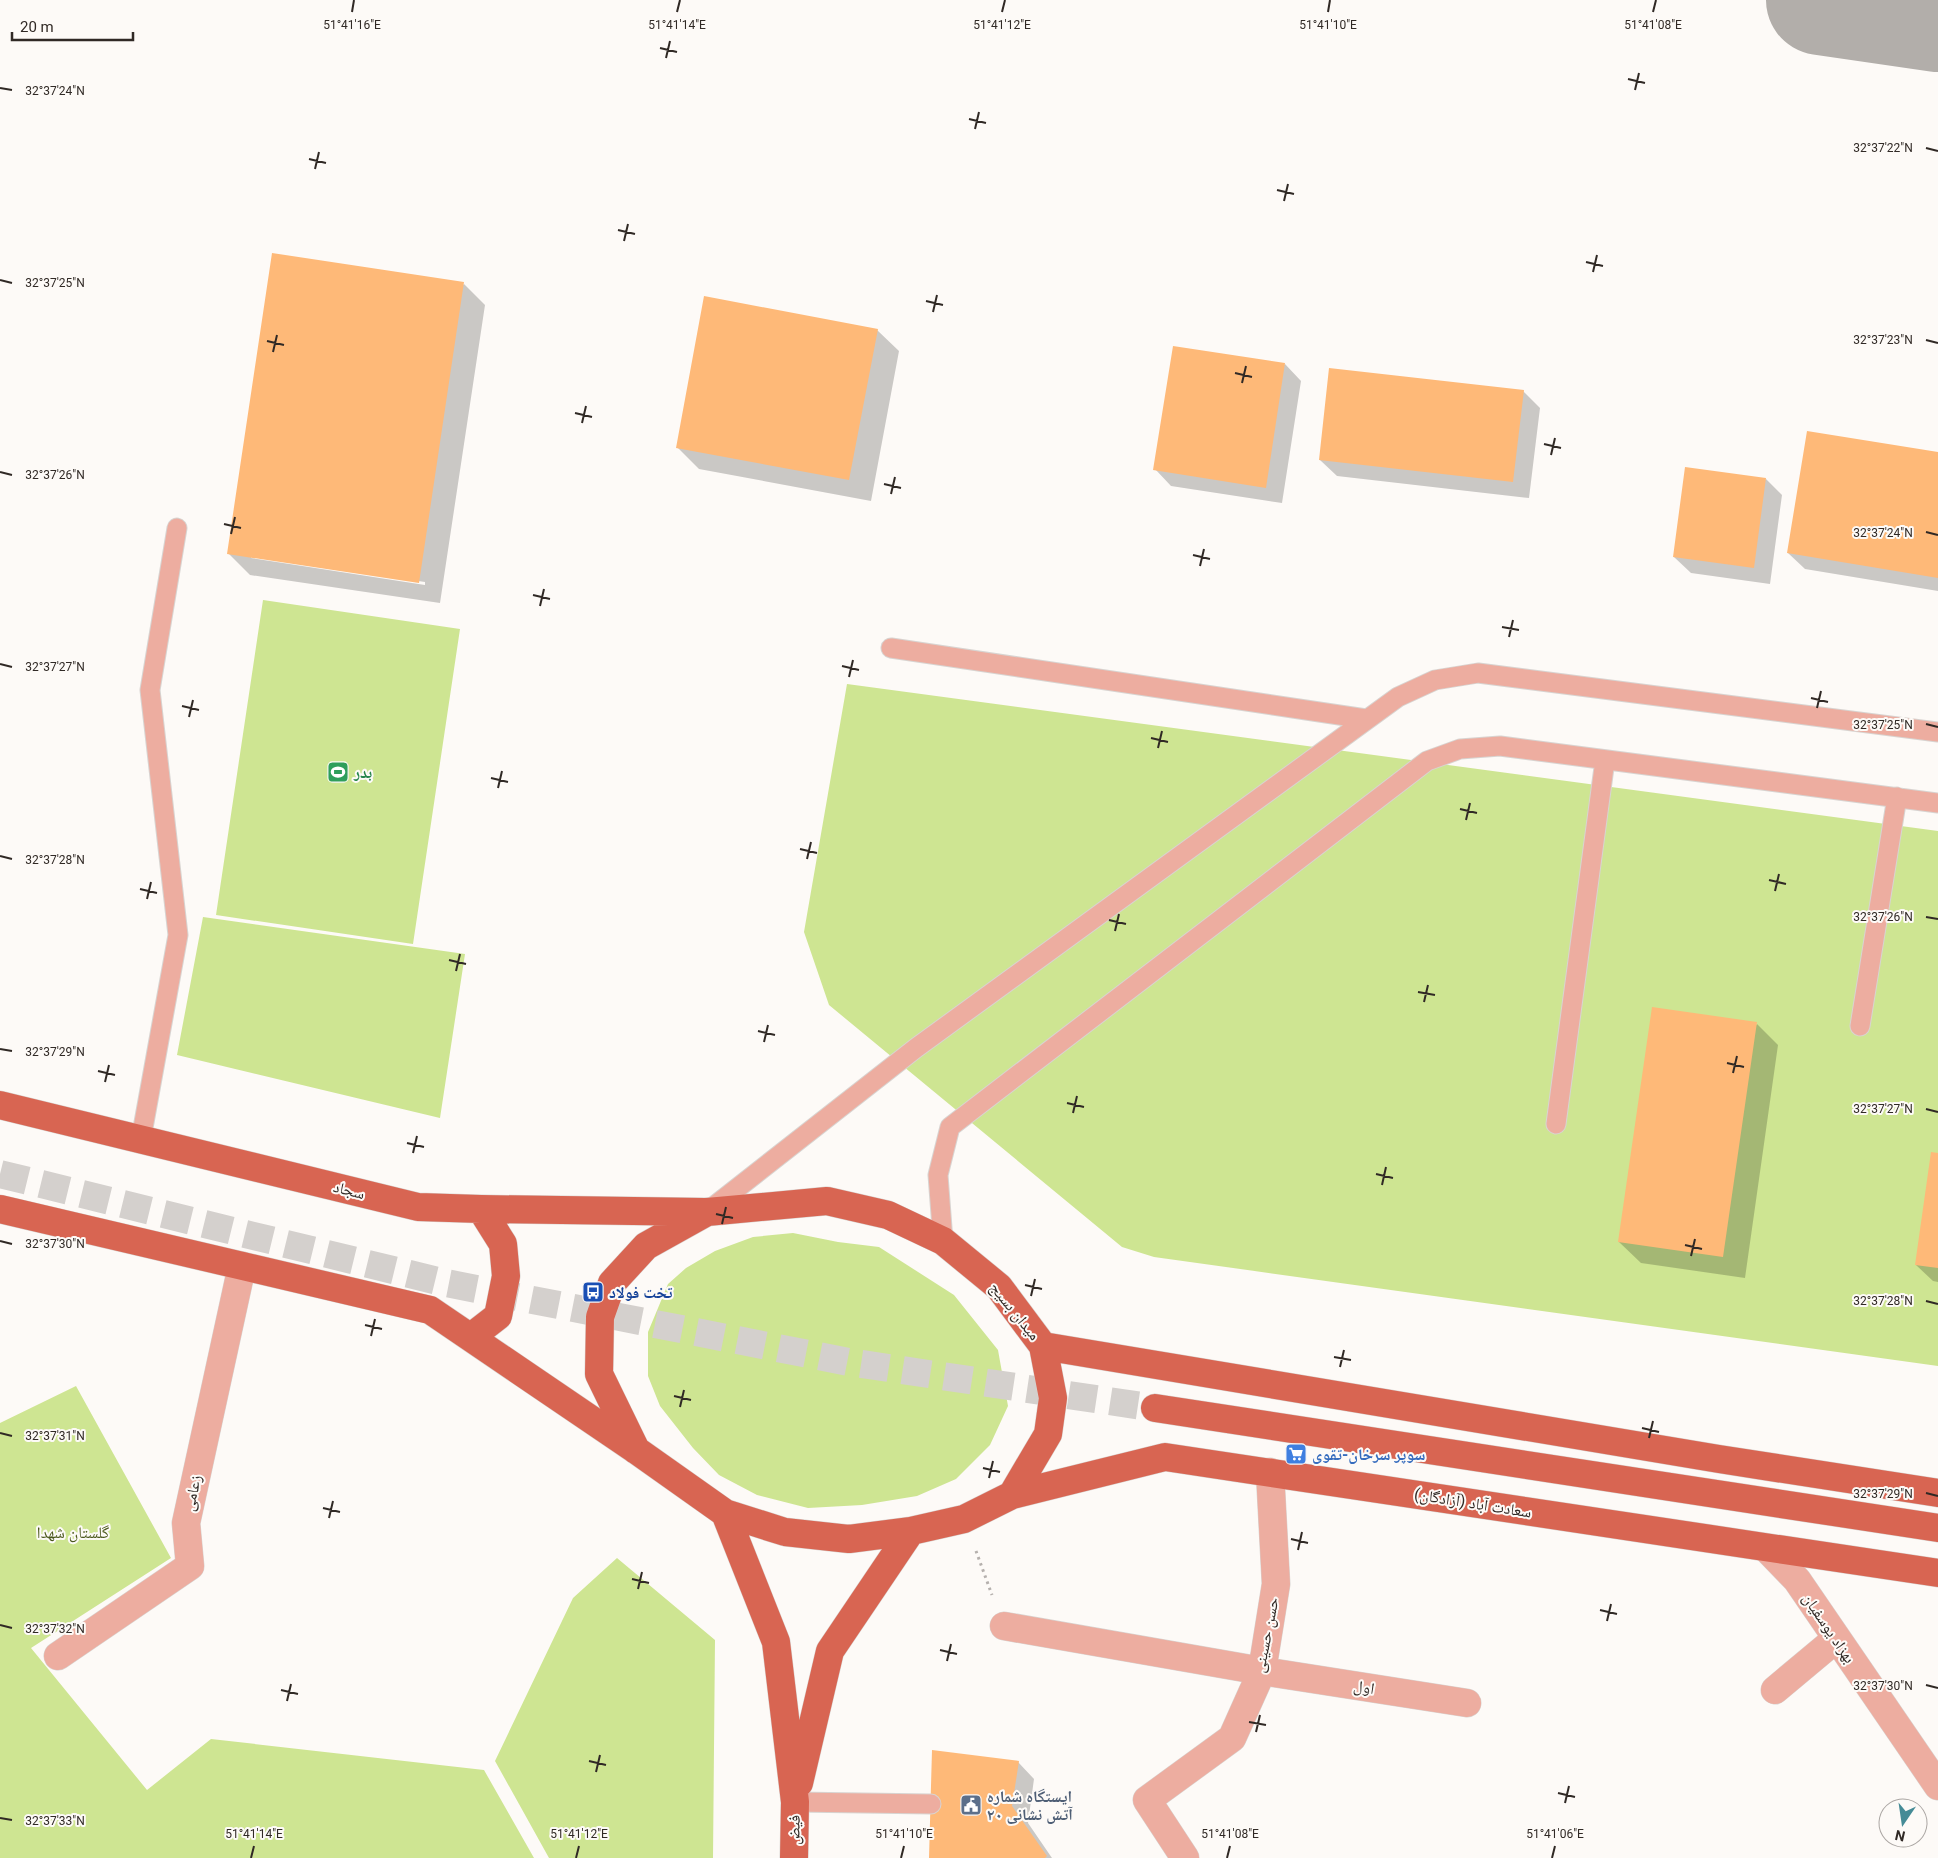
<svg xmlns="http://www.w3.org/2000/svg" width="1938" height="1858" font-family="Roboto,'Noto Naskh Arabic',sans-serif">
	<style>
		.green { fill: #cee592 }
		.shadow { fill: #0003; fill-rule: evenodd }
		.lines { fill: none; stroke-linecap: round; stroke-linejoin: round }
		.taxiway { stroke: #b2aeaa; stroke-width: 110 }
		.building { fill: #feb978 }
		.primary-tunnel { stroke: #d4d0cd; stroke-width: 28; stroke-dasharray: 28 14; stroke-linecap: butt }
		.service-casing { stroke: #d8d4d1; stroke-width: 21 }
		.minor-casing { stroke: #d8d4d1; stroke-width: 29 }
		.primary-casing { stroke: #d8d4d1; stroke-width: 29 }
		.path { stroke: #b5b0ad; stroke-width: 3; stroke-dasharray: 2.5 4; stroke-linecap: butt }
		.service { stroke: #edada0; stroke-width: 19 }
		.minor { stroke: #edada0; stroke-width: 28 }
		.primary { stroke: #d86552; stroke-width: 28 }
		.ticks { fill: none; stroke: #302925; stroke-width: 2 }
		.labels { text-anchor: middle; dominant-baseline: central; stroke-width: 4; stroke-linejoin: round; paint-order: stroke }
		.leisure-label { font-size: 16px; font-weight: bold; fill: #27864d; stroke: #fdfaf7; text-anchor: start }
		.street-label { font-size: 16px; fill: #302925; stroke: #fdfaf7 }
		.transit-label { font-size: 16px; font-weight: bold; fill: #164399; stroke: #fdfaf7; text-anchor: start }
		.shop-label { font-size: 16px; font-weight: bold; fill: #366cbe; stroke: #fdfaf7; text-anchor: start }
		.park-label { font-size: 16px; fill: #4a581b; stroke: #fdfaf7 }
		.service-label { font-size: 16px; font-weight: bold; fill: #4e5e75; stroke: #fdfaf7; text-anchor: start }
		.ticks-label { font-size: 12px; text-anchor: middle; fill: #302925; stroke: #fdfaf7; stroke-width: 4; stroke-linejoin: round; paint-order: stroke }
	</style>
	<rect width="100%" height="100%" fill="#fdfaf7"/>
	<!-- green -->
	<path class="green" d="M263,600L460,629L413,944L216,915Z
		M847,684L1938,831V1366L1154,1257L1122,1247L829,1005L804,932Z
		M203,917L465,954L440,1118L177,1055Z
		M793,1233L838,1242L879,1247L954,1295L998,1350L1008,1406L990,1445L956,1479L917,1496L862,1505L808,1508L757,1495L719,1475L693,1448L660,1406L648,1376V1332L668,1284L686,1268L715,1251L753,1237Z
		M76,1386L171,1558L31,1648L147,1790L211,1739L484,1770L534,1858H0V1423Z
		M617,1558L715,1640L713,1858H549L495,1761L573,1598Z"/>
	<!-- shadow -->
	<path class="shadow" d="M464,284L485,305L440,603L250,575L228,553ZM251,556L425,582V585L251,558Z
		M877,330L899,351L871,501L699,469L677,447Z
		M1285,364L1301,381L1282,503L1171,486L1155,469Z
		M1523,391L1540,408L1529,498L1337,476L1320,460Z
		M1938,454V591L1805,569L1788,553Z
		M1766,479L1782,495L1770,584L1691,573L1674,557Z
		M1757,1024L1778,1045L1745,1278L1641,1263L1619,1242Z
		M1938,1154V1282L1933,1281L1916,1265Z
		M1018,1762L1034,1779L1028,1823L1052,1858H930Z"/>
	<g class="lines">
		<!-- taxiway -->
		<path class="taxiway" d="M1821,0L1938,17"/>
	</g>
	<!-- building -->
	<path class="building" d="M272,253L464,282L419,583L227,554Z
		M704,296L878,329L849,480L676,448Z
		M1173,346L1285,363L1266,488L1153,470Z
		M1329,368L1524,390L1513,482L1319,460Z
		M1807,431L1938,452V578L1787,553Z
		M1685,467L1766,478L1754,568L1673,557Z
		M1652,1007L1757,1022L1723,1257L1618,1242Z
		M1931,1152L1938,1153V1268L1915,1265Z
		M932,1750L1019,1761L1012,1806L1047,1856L1045,1858H929Z"/>
	<g class="lines">
		<!-- primary-tunnel -->
		<path class="primary-tunnel" d="M0,1174L446,1283L849,1362L1155,1408"/>
		<!-- service casing -->
		<g class="service-casing">
			<path id="service" d="M891,648L1366,719
				M1860,1026L1897,797
				M1556,1124L1605,760
				M141,1139L178,935L150,690L177,528
				M708,1211L916,1048L1398,697L1435,680L1478,673L1938,732
				M943,1241L938,1175L950,1127L1427,761L1460,749L1500,746L1938,803
				M795,1802L931,1804"/>
		</g>
		<!-- minor casing -->
		<g class="minor-casing">
			<path id="minor" d="M1766,1548L1797,1580L1938,1786
				M1004,1626L1262,1671L1467,1703
				M58,1656L190,1566L186,1523L242,1266
				M1775,1690L1836,1639
				M1185,1858L1147,1800L1232,1738L1262,1671L1276,1584L1270,1472"/>
		</g>
		<!-- primary casing -->
		<g class="primary-casing">
			<path id="primary" d="M0,1105L418,1207L481,1209L705,1212
				M0,1209L430,1310L636,1450L725,1513L785,1532L849,1539L911,1531L964,1519L1012,1495L1048,1434L1053,1398L1043,1346L999,1287L943,1241L888,1215L827,1201L707,1212L646,1246L612,1283L600,1317L599,1374L636,1450
				M471,1337L498,1316L506,1276L503,1244L481,1209
				M1043,1346L1719,1459L1938,1493
				M1155,1408L1938,1528
				M1012,1495L1165,1457L1938,1573
				M725,1513L776,1642L795,1802L794,1858
				M799,1783L830,1651L911,1531"/>
		</g>
		<!-- path -->
		<path class="path" d="M976,1551L992,1595"/>
		<!-- service -->
		<use href="#service" class="service"/>
		<!-- minor -->
		<use href="#minor" class="minor"/>
		<!-- primary -->
		<use href="#primary" class="primary"/>
	</g>
	<!-- ticks -->
	<path class="ticks" d="M352,12L354,0M677,12L680,0M1002,12L1005,0M1328,12L1330,0M1653,12L1656,0M660,48L677,52M666,58L670,41M1628,79L1645,83M0,88L12,90M1635,90L1639,73M969,119L986,123M975,129L979,112M1926,148L1938,151M309,159L326,163M315,169L319,152M1277,190L1294,194M1284,201L1288,184M618,230L635,234M624,241L628,224M1586,262L1603,266M1593,272L1597,255M0,280L12,283M926,301L943,305M933,312L937,295M1926,340L1938,343M267,341L284,345M273,352L277,335M1235,373L1252,377M1242,383L1246,366M575,413L592,417M582,423L586,406M1544,444L1561,448M1551,455L1555,438M0,472L12,475M884,484L901,488M891,494L895,477M224,524L241,528M1926,532L1938,535M231,534L235,517M1193,555L1210,559M1200,566L1204,549M533,595L550,599M540,606L544,589M1502,627L1519,630M1509,637L1513,620M0,664L12,667M842,666L859,670M849,677L853,660M1811,698L1828,702M182,706L199,710M1817,708L1821,691M189,717L193,700M1926,724L1938,727M1151,738L1168,742M1158,748L1162,731M491,778L508,782M498,788L502,771M1460,809L1477,813M1466,820L1470,803M800,849L817,853M0,856L12,859M807,859L811,842M1769,880L1786,884M140,889L157,893M1775,891L1779,874M147,899L151,882M1926,917L1938,919M1109,920L1126,924M1115,931L1119,914M449,960L466,964M456,971L460,954M1418,992L1435,995M1424,1002L1428,985M758,1031L775,1035M764,1042L768,1025M0,1049L12,1051M1727,1063L1744,1067M98,1071L115,1075M1733,1073L1737,1056M105,1082L109,1065M1067,1103L1084,1107M1926,1109L1938,1112M1073,1113L1077,1096M407,1143L424,1147M413,1153L417,1136M1376,1174L1393,1178M1382,1185L1386,1167M716,1214L733,1218M722,1224L726,1207M0,1241L12,1244M1685,1245L1702,1249M1691,1256L1695,1239M1025,1285L1042,1289M1031,1296L1035,1279M1926,1301L1938,1304M365,1325L382,1329M371,1336L375,1319M1334,1357L1351,1360M1340,1367L1344,1350M674,1396L691,1400M680,1407L684,1390M1642,1428L1659,1432M0,1433L12,1436M1649,1438L1653,1421M983,1468L1000,1472M989,1478L993,1461M1926,1493L1938,1496M323,1508L340,1512M329,1518L333,1501M1291,1539L1308,1543M1298,1550L1302,1532M632,1579L649,1583M638,1589L642,1572M1600,1610L1617,1614M1607,1621L1611,1604M0,1625L12,1628M940,1650L957,1654M947,1661L951,1644M1926,1685L1938,1688M281,1690L298,1694M287,1701L291,1684M1249,1722L1266,1725M1256,1732L1260,1715M589,1761L606,1765M596,1772L600,1755M1558,1793L1575,1797M1565,1803L1569,1786M0,1818L12,1820M251,1858L254,1846M576,1858L579,1846M901,1858L904,1846M1227,1858L1230,1846M1552,1858L1555,1846"/>
	<!-- icons -->
	<defs>
		<g id="stadium-square" transform="scale(1.125)"><rect x="-9" y="-9" width="18" height="18" rx="4" fill="#2e9e5b" stroke="#fdfaf7"/><path d="M0-5a6.5 5 0 1 0 0 10a6.5 5 0 1 0 0-10ZM-3.5-1.8h7v3.6h-7Z" fill="#fff"/></g>
		<g id="bus-square" transform="scale(1.125)"><rect x="-9" y="-9" width="18" height="18" rx="4" fill="#1a4fb4" stroke="#fdfaf7"/><path d="M-5-6H5V4H4V6H2V4H-2V6H-4V4H-5ZM-3.5-4V0h7V-4ZM-3.5 1.2v1.5H-2V1.2ZM2 1.2v1.5H3.5V1.2Z" fill="#fff"/></g>
		<g id="supermarket-square" transform="scale(1.125)"><rect x="-9" y="-9" width="18" height="18" rx="4" fill="#3f7fe0" stroke="#fdfaf7"/><path d="M-6-5.5h2.5l.6 2H6L4.5 2H-2.5L-4.4-4H-6ZM-1.5 3.2a1.3 1.3 0 1 0 .1 0ZM3 3.2a1.3 1.3 0 1 0 .1 0Z" fill="#fff"/></g>
		<g id="civic-square" transform="scale(1.125)"><rect x="-9" y="-9" width="18" height="18" rx="4" fill="#5c6f8a" stroke="#fdfaf7"/><path d="M-.6-6.5H3V-4.5H.6V-3L4-1V1h2V6H-6V1h2V-1L-.6-3ZM-1.2 2.5V6h2.4V2.5Z" fill="#fff"/></g>
	</defs>
	<g fill-rule="evenodd">
		<use href="#stadium-square" x="338" y="772"/>
		<use href="#bus-square" x="593" y="1292"/>
		<use href="#supermarket-square" x="1296" y="1454"/>
		<use href="#civic-square" x="971" y="1805"/>
	</g>
	<g class="labels">
		<!-- leisure labels -->
		<g class="leisure-label">
			<text x="354" y="772">بدر</text>
		</g>
		<!-- street labels -->
		<g class="street-label">
			<text transform="translate(349 1190) rotate(14)">سجاد</text>
			<text transform="translate(1015 1311) rotate(51)">میدان بسیج</text>
			<text transform="translate(192 1493) rotate(-78)">زعامی</text>
			<text transform="translate(1473 1503) rotate(9)">سعادت آباد (آزادگان)</text>
			<text transform="translate(1829 1628) rotate(56)">بهزاد یوسفیان</text>
			<text transform="translate(1266 1635) rotate(-79)">حسن حسینی</text>
			<text transform="translate(1364 1687) rotate(9)">اول</text>
			<text transform="translate(794 1830) rotate(-89)">فیض</text>
		</g>
		<!-- transit labels -->
		<g class="transit-label">
			<text x="609" y="1292">تخت فولاد</text>
		</g>
		<!-- shop labels -->
		<g class="shop-label">
			<text x="1312" y="1454">سوپر سرخان-تقوی</text>
		</g>
		<!-- park labels -->
		<g class="park-label">
			<text x="73" y="1532">گلستان شهدا</text>
		</g>
		<!-- service labels -->
		<g class="service-label">
			<text x="987" y="1796">ایستگاه شماره<tspan x="987" dy="18">۲۰ آتش نشانی</tspan></text>
		</g>
	</g>
	<g class="ticks-label">
		<text x="677" y="29">51°41'14"E</text>
		<text x="1002" y="29">51°41'12"E</text>
		<text x="1328" y="29">51°41'10"E</text>
		<text x="1653" y="29">51°41'08"E</text>
		<text x="352" y="29">51°41'16"E</text>
		<text x="55" y="95">32°37'24"N</text>
		<text x="1883" y="152">32°37'22"N</text>
		<text x="55" y="287">32°37'25"N</text>
		<text x="1883" y="344">32°37'23"N</text>
		<text x="55" y="479">32°37'26"N</text>
		<text x="1883" y="537">32°37'24"N</text>
		<text x="55" y="671">32°37'27"N</text>
		<text x="1883" y="729">32°37'25"N</text>
		<text x="55" y="864">32°37'28"N</text>
		<text x="1883" y="921">32°37'26"N</text>
		<text x="55" y="1056">32°37'29"N</text>
		<text x="1883" y="1113">32°37'27"N</text>
		<text x="55" y="1248">32°37'30"N</text>
		<text x="1883" y="1305">32°37'28"N</text>
		<text x="55" y="1440">32°37'31"N</text>
		<text x="1883" y="1498">32°37'29"N</text>
		<text x="55" y="1633">32°37'32"N</text>
		<text x="1883" y="1690">32°37'30"N</text>
		<text x="55" y="1825">32°37'33"N</text>
		<text x="254" y="1838">51°41'14"E</text>
		<text x="579" y="1838">51°41'12"E</text>
		<text x="904" y="1838">51°41'10"E</text>
		<text x="1230" y="1838">51°41'08"E</text>
		<text x="1555" y="1838">51°41'06"E</text>
	</g>
	<!-- north arrow -->
	<g transform="translate(1903 1823) rotate(193)"><circle r="24" fill="#fdfaf7" stroke="#aba6a3"/>
	<path d="M0-4L9 19L0 12L-9 19Z" fill="#458b96"/>
	<text y="-8" font-size="14" font-weight="bold" text-anchor="middle" fill="#302925">N</text>
	</g>
	<!-- scale -->
	<path d="M12 32v8h121v-8" fill="none" stroke="#302925" stroke-width="2.5"/>
	<text x="20" y="32" font-size="15" fill="#302925" stroke="#fdfaf7" stroke-width="4" paint-order="stroke">20 m</text>
</svg>
